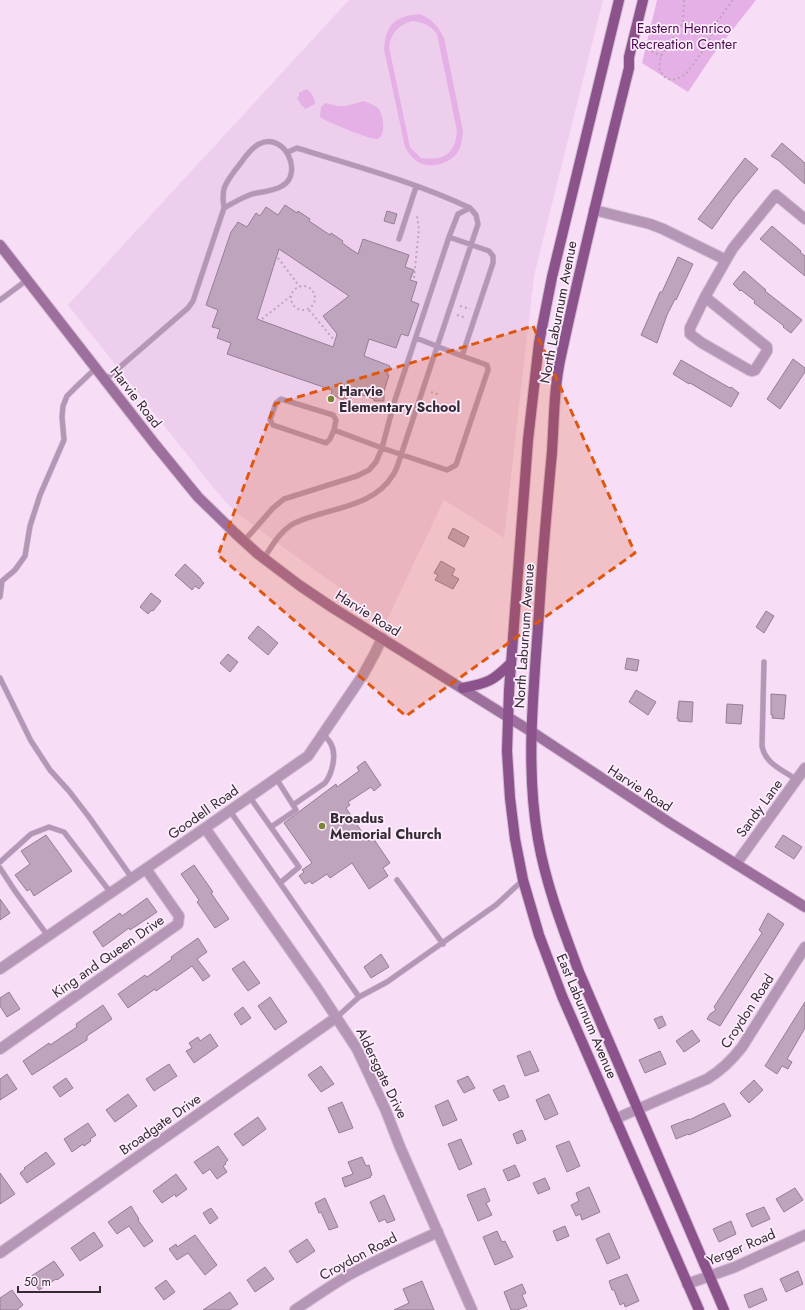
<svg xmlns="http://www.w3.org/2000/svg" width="805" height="1310" font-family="Jost,sans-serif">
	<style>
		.built { fill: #eeceed }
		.green { fill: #e5b0e5; fill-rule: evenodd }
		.building { fill: #bea5bd; stroke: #967e95; fill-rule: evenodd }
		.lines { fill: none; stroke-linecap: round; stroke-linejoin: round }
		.lane-casing { stroke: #d0b9cf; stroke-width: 6 }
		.street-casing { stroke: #d0b9cf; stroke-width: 12 }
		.secondary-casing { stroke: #d0b9cf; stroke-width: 12 }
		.primary-casing { stroke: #d0b9cf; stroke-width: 12 }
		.path { stroke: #bba6ba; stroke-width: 2; stroke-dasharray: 2 3; stroke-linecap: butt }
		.lane { stroke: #b696b6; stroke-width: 5 }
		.street { stroke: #b696b6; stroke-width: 10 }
		.secondary { stroke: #9d6f9d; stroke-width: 10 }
		.primary { stroke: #8b528b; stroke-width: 10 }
		.marked { fill: #df570e; fill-opacity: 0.2; stroke: #df570e; stroke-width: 3; stroke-dasharray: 8 5; stroke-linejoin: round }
		.poi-dot { fill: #798532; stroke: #feeefd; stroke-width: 1.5 }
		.labels { text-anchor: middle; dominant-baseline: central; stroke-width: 3.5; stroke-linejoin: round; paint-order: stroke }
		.park-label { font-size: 14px; fill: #4a084d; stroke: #feeefd }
		.street-label { font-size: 14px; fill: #352b35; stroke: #feeefd }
		.poi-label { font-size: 14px; font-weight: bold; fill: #352b35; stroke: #feeefd; text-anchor: start }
	</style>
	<rect width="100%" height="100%" fill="#f7ddf6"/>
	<!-- built -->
	<path class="built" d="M349,0H603L534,276L504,538L444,500L386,622L235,512L217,492L68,305Z"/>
	<!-- green -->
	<path class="green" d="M657,0H756L712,56L688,92L642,63Z
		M420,14C433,20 437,25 444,38L463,131C462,138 462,144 459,150C452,163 433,169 420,163C413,159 409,154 405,147L384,49C386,24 395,16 420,14ZM412,21C423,22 430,25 437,34L457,131C455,155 443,161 421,158L410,147L389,47C391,33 398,25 412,21Z
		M306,89C311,91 315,99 315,104L305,109L303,106H302L297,98L299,96V93Z
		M364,101C368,103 375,105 378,108C383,113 387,136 377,139C371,140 327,122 320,117L321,107L325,103L338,106H346Z"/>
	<!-- building -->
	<path class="building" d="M782,143L805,163V184L778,160L771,156Z
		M745,158L758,169L734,198L712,229L698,219Z
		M285,205L297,213L298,211L310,219L309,221L330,235L331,233L343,241L342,243L358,254L363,239L409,255L405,267L414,270L410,280L417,282L411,301L419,304L408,336L401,334L396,348L369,339L364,356L390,366L387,375H389L384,391V401H374V399L353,392L351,398L348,396L347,399L344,398L343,400L331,394L332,390L227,354L231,343L217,338L220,329L212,327L218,310L206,305L231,232L238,222L247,227L256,213L260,216L266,207L278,215ZM279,249L349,296L323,316L337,334L333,347L257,319Z
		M387,211L397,214L394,224L384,221Z
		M772,226L801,251L800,252L805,256V276L760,239Z
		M678,257L693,264L676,300L675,299L667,315L657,343L641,335L660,292H662Z
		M744,271L766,290L765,291L802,320L791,333L783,327L784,326L754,303L755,301L741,290L740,291L733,284Z
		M793,359L805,368V372L780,409L767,399Z
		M681,360L730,388L731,387L739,393L731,407L690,383L689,384L673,374Z
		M453,528L469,537L464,547L448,538Z
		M441,561L455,569L452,575L459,579L453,589L435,580L438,575L434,573Z
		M185,564L201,579V580L204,583L199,589L195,586L192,590L175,575Z
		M151,593L161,601L153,611L152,610L148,614L140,607Z
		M766,611L774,616L764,633L756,627Z
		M258,626L278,643L268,655L248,638Z
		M228,654L238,662L230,672L220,663Z
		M627,658L639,660L637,671L625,669Z
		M636,690L656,702L648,715L629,702Z
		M771,694L786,695L784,719L772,718L773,715H771Z
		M679,701L693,702L692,722L678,721L679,719H677Z
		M727,704L743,705L741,724L726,723Z
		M365,761L381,785L374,791L371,787L348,802L350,805L346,808L368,841L373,838L390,863L383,868L388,876L369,889L352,863L330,878L327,874L312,884L310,881L305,884L299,876L304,872L302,870L312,863L284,823L336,784L337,787L359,771L357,767Z
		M46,835L72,871L34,896L30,889L27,891L15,875L30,864L21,851Z
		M783,835L802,847L794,859L775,847Z
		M194,865L213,892L211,893L229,919L215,928L197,902L199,900L181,874Z
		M147,898L157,912L130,930L129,928L103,947L93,932L120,913L122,916Z
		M0,899L10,913L0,920Z
		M768,913L784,924L720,1026L707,1019L710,1014L716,1010L714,1007L762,933L759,930Z
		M198,938L207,952L197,959L210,976L203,981L192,966L156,991L155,989L128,1008L118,994L145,975L147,977L172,959L171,957Z
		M381,954L389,967L371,978L364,967Z
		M244,961L260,983L248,991L232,969Z
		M9,992L20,1009L7,1017L0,1006V998Z
		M270,997L287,1022L275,1030L258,1006Z
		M805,1002V1028L787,1059L792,1062L788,1069L782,1066L777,1074L765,1066Z
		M103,1005L112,1019L87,1036V1040L32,1075L23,1061L49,1043L50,1045L77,1027L76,1024Z
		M243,1007L251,1018L241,1025L234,1014Z
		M662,1016L666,1025L659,1029L654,1019Z
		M692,1030L700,1041L684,1052L676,1041Z
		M210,1034L218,1046L194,1063L186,1051L192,1048L189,1043L198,1037L200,1041Z
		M530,1051L539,1071L525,1076L517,1056Z
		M660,1051L666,1064L645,1073L639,1060Z
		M169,1064L177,1076L154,1091L146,1079Z
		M321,1066L334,1084L321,1092L308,1075Z
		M7,1074L17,1089L0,1100V1079Z
		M468,1076L475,1088L464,1093L457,1081Z
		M66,1078L73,1088L60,1097L53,1087Z
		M754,1080L763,1090L749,1103L740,1093Z
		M504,1085L509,1097L499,1101L493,1090Z
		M128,1094L137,1106L115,1122L106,1110Z
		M549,1094L558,1114L545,1120L536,1100Z
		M448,1100L457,1120L443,1126L435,1106Z
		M342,1102L353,1128L339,1133L328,1108Z
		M724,1103L731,1116L689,1135L688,1134L676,1139L671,1126L689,1119V1120Z
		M258,1117L266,1129L243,1146L234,1134Z
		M88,1123L96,1135L90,1139L91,1141L84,1146L83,1144L72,1152L64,1139Z
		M522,1130L526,1140L517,1144L513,1134Z
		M461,1139L472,1164L459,1170L448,1144Z
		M569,1141L580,1166L567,1172L556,1146Z
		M218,1146L228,1160L225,1163L226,1164L223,1166L227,1172L217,1179L210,1169L203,1174L194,1162Z
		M46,1152L55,1164L27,1183L20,1173L25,1169L24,1168Z
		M362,1157L366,1166L369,1165L372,1175L370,1176L371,1177L345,1187L342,1178L353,1174L348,1162Z
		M515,1165L520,1176L508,1181L503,1170Z
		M0,1173L15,1194L0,1204Z
		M176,1174L187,1189L176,1197L175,1194L162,1203L153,1191Z
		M545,1178L550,1189L538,1194L533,1183Z
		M589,1187L600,1212L582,1220L580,1214L576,1216L571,1205L579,1201L576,1193Z
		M485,1188L490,1201L486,1203L492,1215L478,1221L467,1195Z
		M795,1188L803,1200L784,1212L776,1199Z
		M384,1195L395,1220L387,1223L385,1219L379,1222L370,1202Z
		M325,1198L338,1227L329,1230L321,1212L319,1213L315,1203Z
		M131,1206L139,1219L138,1220L153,1241L144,1247L129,1226L117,1234L108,1222Z
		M764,1207L770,1219L752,1227L746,1214Z
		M211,1208L218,1218L210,1224L203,1213Z
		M731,1221L736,1234L719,1242L713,1229Z
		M565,1226L569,1236L557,1241L553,1231Z
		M497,1231L502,1242L505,1241L513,1257L495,1265L483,1237Z
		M94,1232L103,1246L80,1261L71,1248Z
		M609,1233L620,1258L607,1264L596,1239Z
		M195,1235L217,1265L205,1275L188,1253L177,1260L169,1249L176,1244L177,1247Z
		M307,1239L315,1251L297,1263L289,1251Z
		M54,1261L64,1275L57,1280L56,1279L39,1290L30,1277Z
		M265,1267L274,1279L255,1292L247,1280Z
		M798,1271L803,1284L786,1292L780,1279Z
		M627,1274L639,1301L625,1307L624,1303L620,1305L614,1290H612L609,1281Z
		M166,1280L175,1292L164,1300L155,1288Z
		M422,1281L434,1310H394L409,1303L403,1289Z
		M522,1284L526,1293L522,1295L527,1306L517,1310H511L504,1292Z
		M762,1288L767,1300L749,1308L744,1295Z
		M12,1290L23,1305L17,1310H0V1298Z
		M230,1292L238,1304L229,1310H203Z"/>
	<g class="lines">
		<!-- lane casing -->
		<g class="lane-casing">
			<path id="lane" d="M288,152L297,148C355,166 415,182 470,208
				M399,239L416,187
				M0,300L27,280
				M416,338L462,356
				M105,380L188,308L193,301L224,208C221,188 225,184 236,169C243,161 249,149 259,144C285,131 304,174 282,186C274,191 261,192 252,194C243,197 233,203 224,208
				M334,430L336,420L333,415L281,399L276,403L270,420L273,425L326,443L330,439L334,430L382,448L447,470L456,465L488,370L487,365L462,356L493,263V256L489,251L449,237
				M244,541L273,508L284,499L357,476L369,470L376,462L382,448L394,403L449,237L458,214L470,208L476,215L478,224L401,455C399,461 397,469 393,475C377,501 347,506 320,514C310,517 299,520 291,525C279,533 272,546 264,558
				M0,597L2,581L15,570L25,556L30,526L40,495L64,440L62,417L63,406L67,396L76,387L96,368
				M764,662L762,746C765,764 783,770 797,780
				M0,678L31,741L50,770L69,791L89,817L132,878
				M276,778L293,805L325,783C332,774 337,755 331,744C329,740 326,737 323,734
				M249,796L299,867L280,883
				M230,811L359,997
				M271,827L296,810L293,805
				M0,862L31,834L49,827L64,832L111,893
				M0,868L15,891L48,936
				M397,880L443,944
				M337,1017L359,997L387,982L496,905L523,880"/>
		</g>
		<!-- street casing -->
		<g class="street-casing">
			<path id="street" d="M594,210L650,224L663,229L726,260L733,248L776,195L805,219
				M705,297L767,347V351L755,370L752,371L749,370L702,343L690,334V328Z
				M705,297L726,260
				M205,828L317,988L357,1049L386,1111L400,1147L472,1310
				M736,864L805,768
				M0,969L205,828L308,756L363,675L375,653L382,638
				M0,1049L178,924L179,916L146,869
				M615,1119L707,1079C722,1070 732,1060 742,1047L805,947
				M0,1253L337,1017
				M687,1284L735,1267L805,1235
				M295,1310C313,1298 330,1286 349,1275C378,1259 408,1246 438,1232"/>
		</g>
		<!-- secondary casing -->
		<g class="secondary-casing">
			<path id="secondary" d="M0,245L154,443L198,497L235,533L258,554L299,585L333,608L532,732L670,823L805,907"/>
		</g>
		<!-- primary casing -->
		<g class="primary-casing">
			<path id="primary" d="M619,0L552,277L539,343L528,440L509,691L507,751L510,798L515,839L523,880L539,935L562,996L699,1310
				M643,0L629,57V68C605,164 582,259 561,356C554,387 554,420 552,452C547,506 542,560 539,613C534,688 525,765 538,839C546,885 563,929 579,972L724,1310
				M463,688C488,683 493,681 511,663"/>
		</g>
		<!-- path -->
		<path class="path" d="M684,0L683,23L661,56L659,68L663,76L671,80L677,79L686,74L708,44L717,22L733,0
			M647,49L661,56
			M272,250L300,287
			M414,278L419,229L417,216L415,215
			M291 298a12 12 0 1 1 24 0a12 12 0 1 1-24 0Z
			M460,306L470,309
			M309,310L335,341
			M457,315L466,318
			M258,322L291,296
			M431,392L440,395
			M425,409L435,412"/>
		<!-- lane -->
		<use href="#lane" class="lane"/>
		<!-- street -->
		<use href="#street" class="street"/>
		<!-- secondary -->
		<use href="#secondary" class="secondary"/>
		<!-- primary -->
		<use href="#primary" class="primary"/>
	</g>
	<!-- marked area -->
	<path class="marked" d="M533,326L635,553L406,716L218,555L275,404Z"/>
	<!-- markers -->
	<g class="poi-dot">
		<circle cx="331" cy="399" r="4"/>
		<circle cx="322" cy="826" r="4"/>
	</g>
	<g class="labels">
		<!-- park labels -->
		<g class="park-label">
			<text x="684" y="28">Eastern Henrico<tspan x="684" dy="16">Recreation Center</tspan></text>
		</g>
		<!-- street labels -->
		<g class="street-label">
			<text transform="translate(558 312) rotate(-79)">North Laburnum Avenue</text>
			<text transform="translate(136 397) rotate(52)">Harvie Road</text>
			<text transform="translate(368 613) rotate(32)">Harvie Road</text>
			<text transform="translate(524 636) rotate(-86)">North Laburnum Avenue</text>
			<text transform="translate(640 788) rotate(33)">Harvie Road</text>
			<text transform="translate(759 808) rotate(-54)">Sandy Lane</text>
			<text transform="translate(203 812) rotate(-35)">Goodell Road</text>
			<text transform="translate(108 956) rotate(-35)">King and Queen Drive</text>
			<text transform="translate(747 1011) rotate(-57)">Croydon Road</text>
			<text transform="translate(587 1016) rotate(67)">East Laburnum Avenue</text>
			<text transform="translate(382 1073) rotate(64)">Aldersgate Drive</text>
			<text transform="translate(160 1124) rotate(-35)">Broadgate Drive</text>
			<text transform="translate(741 1247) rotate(-23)">Yerger Road</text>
			<text transform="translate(358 1256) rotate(-28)">Croydon Road</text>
		</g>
		<!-- poi labels -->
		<g class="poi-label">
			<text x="339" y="391">Harvie<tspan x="339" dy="16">Elementary School</tspan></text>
			<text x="330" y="818">Broadus<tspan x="330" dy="16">Memorial Church</tspan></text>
		</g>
	</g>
	<!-- scale -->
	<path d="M18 1286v6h82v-6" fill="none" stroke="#352b35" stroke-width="2"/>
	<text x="24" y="1286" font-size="12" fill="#352b35" stroke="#feeefd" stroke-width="3" paint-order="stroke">50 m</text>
</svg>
